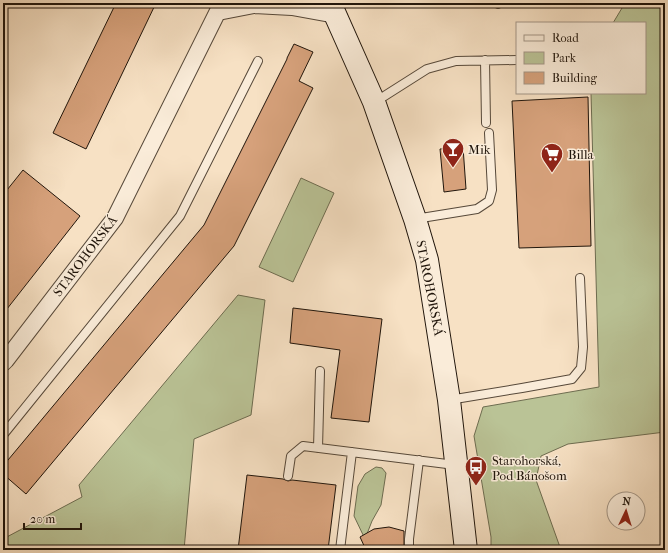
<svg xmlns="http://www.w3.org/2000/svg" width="668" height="553" font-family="'IM FELL French Canon',serif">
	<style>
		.green { fill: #bac396; stroke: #6d6c50 }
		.building { fill: #d6a17b; stroke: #20150b }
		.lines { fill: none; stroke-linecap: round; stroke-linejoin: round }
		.lane-casing { stroke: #564839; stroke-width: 10 }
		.street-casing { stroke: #564839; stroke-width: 18 }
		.secondary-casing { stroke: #20150b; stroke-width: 24 }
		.lane { stroke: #faecd9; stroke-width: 8 }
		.street { stroke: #faecd9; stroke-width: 16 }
		.secondary { stroke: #faecd9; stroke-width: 22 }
		.labels { text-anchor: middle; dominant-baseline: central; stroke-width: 3; stroke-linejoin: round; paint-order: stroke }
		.poi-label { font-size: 13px; fill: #20150b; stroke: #faecd9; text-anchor: start }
		.street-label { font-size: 13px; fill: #20150b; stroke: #faecd9 }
	</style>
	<rect width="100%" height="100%" fill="#f7e1c4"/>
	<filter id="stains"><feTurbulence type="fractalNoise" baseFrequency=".005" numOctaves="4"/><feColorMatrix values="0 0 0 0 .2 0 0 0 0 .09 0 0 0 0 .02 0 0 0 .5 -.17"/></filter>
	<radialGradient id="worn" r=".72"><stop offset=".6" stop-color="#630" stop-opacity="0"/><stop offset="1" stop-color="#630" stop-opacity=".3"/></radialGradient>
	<!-- green -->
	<path class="green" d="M625,3H665V432L568,444L541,456L536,480L561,550H491V537L474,436L483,407L599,387L591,93H645V23H613Z
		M301,178L334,193L293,282L259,267Z
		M238,295L265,300L251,415L194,439L184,550H3V539L82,497L79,485Z
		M376,467L382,468L386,473L381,505L372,521L365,539L354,516L358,486L365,474Z"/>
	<!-- building -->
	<path class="building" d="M116,3H156L86,149L53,133Z
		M294,44L313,52L299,81L313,88L234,246L26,494L3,474V466L204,225L287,59V58Z
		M588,97L591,246L519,248L512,101Z
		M463,147L466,189L444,192L440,149Z
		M23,170L80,216L3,314V195Z
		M293,308L382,319L369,422L331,418L340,350L290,343Z
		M247,475L283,479L288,481L292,480L336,485L328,550H238Z
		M389,527L404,531V550H366L360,537L374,529Z"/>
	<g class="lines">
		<!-- lane casing -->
		<g class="lane-casing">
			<path id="lane" d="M498,4V3
				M485,60L486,123
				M375,102L427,69L456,61L517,60
				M415,219L477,209L489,201L492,190L489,133
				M449,400L522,388L572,379L581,368L583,347L580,278
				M3,435L180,216L258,61
				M318,448L320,371
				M288,476L291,456L303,446L455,465
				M340,550L352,452
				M409,550V539L419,460"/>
		</g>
		<!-- street casing -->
		<g class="street-casing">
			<path id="street" d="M218,12L254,5L292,7L336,15
				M3,363L6,360L115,218L222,3"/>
		</g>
		<!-- secondary casing -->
		<g class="secondary-casing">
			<path id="secondary" d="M330,3L374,102L415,219L427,260L449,400L466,550"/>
		</g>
		<!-- lane -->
		<use href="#lane" class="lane"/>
		<!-- street -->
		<use href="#street" class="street"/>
		<!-- secondary -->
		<use href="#secondary" class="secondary"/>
	</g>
	<!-- icons -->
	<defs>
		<g id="bar-pin" transform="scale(1.15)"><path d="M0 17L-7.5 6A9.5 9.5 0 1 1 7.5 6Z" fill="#8f2418" stroke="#faecd9"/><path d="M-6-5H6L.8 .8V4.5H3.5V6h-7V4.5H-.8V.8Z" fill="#fff"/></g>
		<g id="supermarket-pin" transform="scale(1.15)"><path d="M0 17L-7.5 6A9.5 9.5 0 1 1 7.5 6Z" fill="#8f2418" stroke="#faecd9"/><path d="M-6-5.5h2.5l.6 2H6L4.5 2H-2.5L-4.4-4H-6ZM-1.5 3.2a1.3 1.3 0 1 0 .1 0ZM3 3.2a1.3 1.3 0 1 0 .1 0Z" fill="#fff"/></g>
		<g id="bus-pin" transform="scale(1.15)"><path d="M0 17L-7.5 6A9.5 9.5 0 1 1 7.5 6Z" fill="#8f2418" stroke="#faecd9"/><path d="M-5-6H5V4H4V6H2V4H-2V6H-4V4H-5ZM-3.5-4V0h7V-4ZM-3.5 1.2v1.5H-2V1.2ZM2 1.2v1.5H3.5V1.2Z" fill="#fff"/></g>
	</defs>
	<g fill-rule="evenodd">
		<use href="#bar-pin" x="453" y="149"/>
		<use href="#supermarket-pin" x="552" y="154"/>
		<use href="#bus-pin" x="476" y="467"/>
	</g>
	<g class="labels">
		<!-- poi labels -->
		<g class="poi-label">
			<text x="468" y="149">Mik</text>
			<text x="568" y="154">Billa</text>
			<text x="492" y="460">Starohorská,<tspan x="492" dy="15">Pod Bánošom</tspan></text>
		</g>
		<!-- street labels -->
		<g class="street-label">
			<text transform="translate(85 256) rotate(-53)">STAROHORSKÁ</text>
			<text transform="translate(430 288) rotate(79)">STAROHORSKÁ</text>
		</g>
	</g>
	<!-- margin -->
	<rect width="668" height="553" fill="none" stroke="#f7e1c4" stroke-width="16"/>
	<rect x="4" y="4" width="660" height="545" fill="none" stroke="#20150b" stroke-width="2"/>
	<rect x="8" y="8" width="652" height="537" fill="none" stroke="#20150b"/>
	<!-- legend -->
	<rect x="516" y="22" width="130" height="72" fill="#faecd9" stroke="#a39687"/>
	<rect x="524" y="35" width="20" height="6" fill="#faecd9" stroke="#a39687"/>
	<text x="552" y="42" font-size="12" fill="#20150b">Road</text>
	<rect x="524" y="52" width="20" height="12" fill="#bac396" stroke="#a39687"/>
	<text x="552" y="62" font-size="12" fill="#20150b">Park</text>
	<rect x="524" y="72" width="20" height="12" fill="#d6a17b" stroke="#a39687"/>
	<text x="552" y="82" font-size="12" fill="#20150b">Building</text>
	<!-- north arrow -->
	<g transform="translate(626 511) rotate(4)"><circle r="19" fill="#faecd9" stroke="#a39687"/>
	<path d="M0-3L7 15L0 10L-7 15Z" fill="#8f2418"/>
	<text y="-6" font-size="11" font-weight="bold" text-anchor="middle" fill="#20150b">N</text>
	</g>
	<!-- scale -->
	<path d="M24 523v6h57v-6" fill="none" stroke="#20150b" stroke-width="2"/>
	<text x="30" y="523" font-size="12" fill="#20150b" stroke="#faecd9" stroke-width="3" paint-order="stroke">20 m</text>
	<rect width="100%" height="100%" filter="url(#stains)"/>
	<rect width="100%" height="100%" fill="url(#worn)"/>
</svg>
